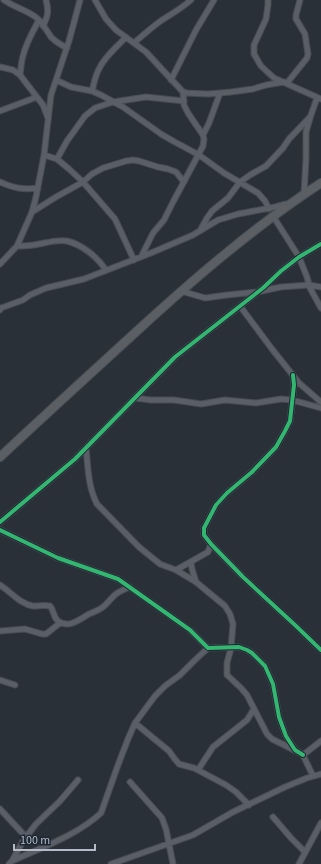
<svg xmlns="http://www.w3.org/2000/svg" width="321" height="864" font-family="'Source Sans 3',sans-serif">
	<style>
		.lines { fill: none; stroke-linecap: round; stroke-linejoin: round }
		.minor-casing { stroke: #484c53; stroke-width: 7 }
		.trunk-casing { stroke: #474c53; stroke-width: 10 }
		.minor { stroke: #5a5e66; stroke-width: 5 }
		.trunk { stroke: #5b5f64; stroke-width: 8 }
		.cycleway-casing { stroke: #1d2633; stroke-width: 6 }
		.cycleway { stroke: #33b770; stroke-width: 4 }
	</style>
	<rect width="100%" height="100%" fill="#2a3038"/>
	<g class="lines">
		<!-- minor casing -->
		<g class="minor-casing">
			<path id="minor" d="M4,0C15,8 28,10 38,19C43,24 47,31 51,37C56,42 61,45 67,48
				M95,0L106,19L116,30L146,52L183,92L187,93L208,94L231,92L253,89L266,85L284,82
				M268,0V5L266,19L254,45V54L261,66L274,78L321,99
				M43,26C48,16 49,11 46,0
				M134,43C143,35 152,27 162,20C172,14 182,8 191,0
				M0,67L13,70L20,75L43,105L48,118
				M20,75C21,69 21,62 23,56C26,43 33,31 39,20
				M56,80L71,87L92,91L101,95L123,107L161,134L173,141L199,155L224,173L258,193L265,201L269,209
				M171,80L196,30L214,0
				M287,83L307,58L308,54L305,34L296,19V15L300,0
				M92,91C94,84 95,76 99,69C104,57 117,47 126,37
				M0,111L37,97
				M203,135L209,123L220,93
				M44,155L57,159L69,169L83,182L115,219L134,260
				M57,159L67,141L85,116L95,108L113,102L146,97L184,101
				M0,182C13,188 23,190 38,188
				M304,194L306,159V132L311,115L317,98
				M32,212L56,197L83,182L92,174L103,168L126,161L133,160L139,161L158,167L168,169L176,172L184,182
				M273,216L299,257L307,277L310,288L321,308
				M201,229L207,218L212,211L228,198L240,182L250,175L266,166L283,148L289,139L310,117
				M17,246C22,246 27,246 33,245C43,244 56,239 67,241C83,245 97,257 106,270
				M141,257L153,233L164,220L173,202L203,146L204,139L203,135L188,113L184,105L183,92
				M0,264L17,246L32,212L36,197L44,155L51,95L69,41L80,0
				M181,291L205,298L227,295L257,292L281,287L309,285L321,287
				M240,306L272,349L299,383L321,402
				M0,310L1,308L23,300L30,295L46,288L84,279L151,253L193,235L218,220L238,214L275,207L286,204
				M293,375L294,385L290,421L285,431L276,447L252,472L227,493L216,505L204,528V535L211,544L243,577L295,625L321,650
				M135,398L151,400H174L201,404L225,400L256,403L281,399L292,400L321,408
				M86,448C88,467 88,487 97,504L139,547L160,564L176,570L196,582L225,606L230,614L233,624L231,648L227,663V675L241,688L247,695L267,734L272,739L294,750
				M0,522L75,459L175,357L263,288L281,271L299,257L321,244
				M0,530L58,558L118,579L190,630L208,648L239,647L247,650L252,653L265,666L273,684L279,717L286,736L295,750L303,755
				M191,563L192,569L196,582
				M176,570L208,552L211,544
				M0,585C11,592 20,604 33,606C39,606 44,605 50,606C54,610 53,617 58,621C69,629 80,619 89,614C94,612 99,610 103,607C108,603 111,598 116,594C120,591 125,589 130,587
				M0,631L25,629L42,634H46L60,623
				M0,680L15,685
				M135,723L169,751L174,758L179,764L194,768L226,785L236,792L249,805
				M198,770L213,747L247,720L254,709
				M313,776L303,755L321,741
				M130,782L162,818L166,829L173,864
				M0,809L26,837
				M273,817L291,838L305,852
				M12,861C42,847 76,836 101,813L118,765L128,739L135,723L155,696L165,686L180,675L195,660L208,648
				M9,864L12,861L23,841L36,824L60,801L78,780
				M111,864L193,835L233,812L285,787L307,778L321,774
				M299,864L321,823"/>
		</g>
		<!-- trunk casing -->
		<g class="trunk-casing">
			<path id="trunk" d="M0,457C45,415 91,373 137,331C195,278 255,226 321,183"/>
		</g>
		<!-- minor -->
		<use href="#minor" class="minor"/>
		<!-- trunk -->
		<use href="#trunk" class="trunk"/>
		<!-- cycleway casing -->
		<g class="cycleway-casing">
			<path id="cycleway" d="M293,375L294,385L290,421L285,431L276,447L252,472L227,493L216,505L204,528V535L211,544L243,577L295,625L321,650
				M0,522L75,459L175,357L263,288L281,271L299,257L321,244
				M0,530L58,558L118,579L190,630L208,648L239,647L247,650L252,653L265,666L273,684L279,717L286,736L295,750L303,755"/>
		</g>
		<!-- cycleway -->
		<use href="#cycleway" class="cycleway"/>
	</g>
	<!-- scale -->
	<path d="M14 844v6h81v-6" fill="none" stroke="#b4bcc9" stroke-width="2"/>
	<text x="20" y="844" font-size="12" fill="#b4bcc9" stroke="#1d2633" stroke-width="3" paint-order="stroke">100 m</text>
</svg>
